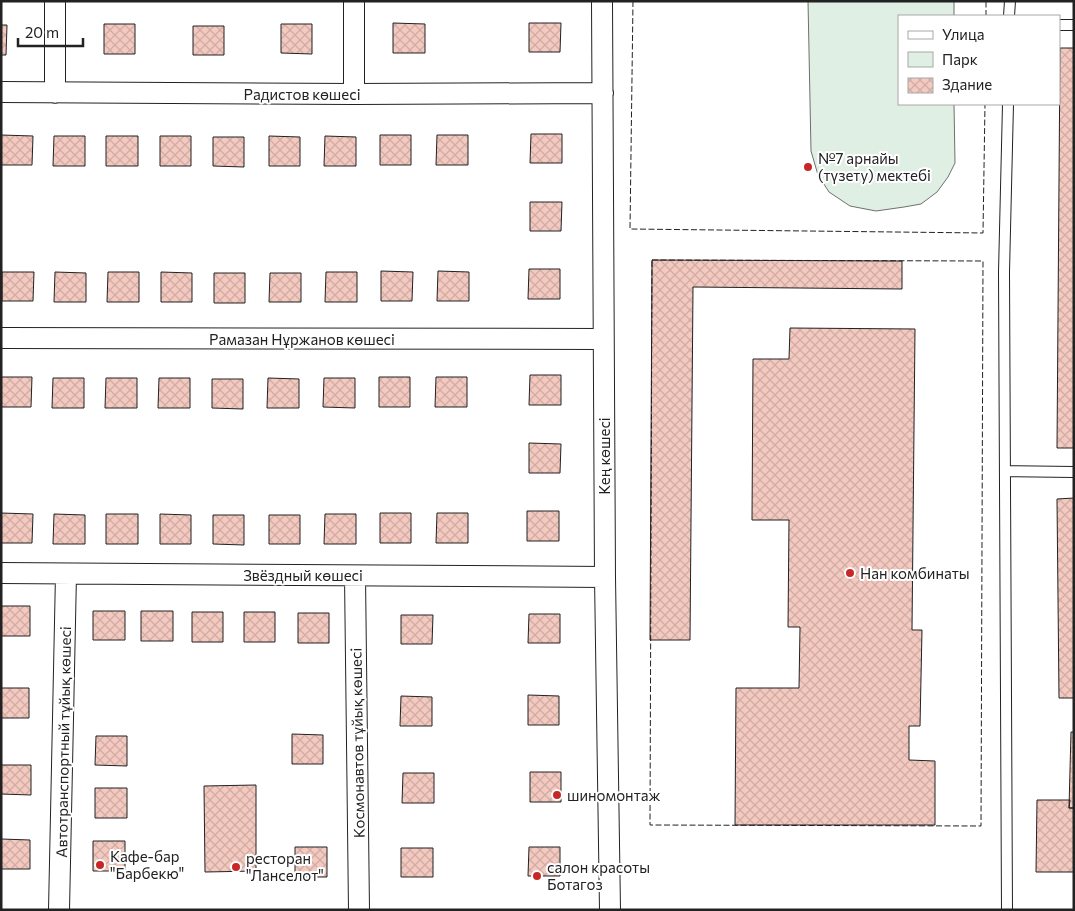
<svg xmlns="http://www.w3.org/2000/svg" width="1075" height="911" font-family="Commissioner,sans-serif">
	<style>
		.park { fill: #e0efe3; stroke: #6f6f6f }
		.building { fill: url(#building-cross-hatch); stroke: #222 }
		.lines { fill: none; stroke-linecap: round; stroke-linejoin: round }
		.lane-casing { stroke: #222; stroke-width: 12 }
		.street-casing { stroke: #222; stroke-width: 22 }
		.lane { stroke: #fff; stroke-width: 10 }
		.street { stroke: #fff; stroke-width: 20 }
		.fence { stroke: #222; stroke-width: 1; stroke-dasharray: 6 2.5; stroke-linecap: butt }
		.poi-dot { fill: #c62828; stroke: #fff; stroke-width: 2 }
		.labels { text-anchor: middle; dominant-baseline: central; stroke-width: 4; stroke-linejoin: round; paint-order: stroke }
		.street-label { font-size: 15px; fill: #222; stroke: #fff }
		.poi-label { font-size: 15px; fill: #222; stroke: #fff; text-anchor: start }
	</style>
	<defs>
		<pattern id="building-cross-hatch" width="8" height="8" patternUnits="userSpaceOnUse" patternTransform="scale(1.25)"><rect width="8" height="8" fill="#f3c9c0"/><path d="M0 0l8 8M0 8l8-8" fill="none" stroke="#d0aca5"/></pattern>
	</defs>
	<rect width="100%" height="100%" fill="#fff"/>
	<!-- park -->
	<path class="park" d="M808,1H954V16H899V104H954L955,163L948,177L937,192L921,204L904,207L876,211L850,206L829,192L818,175L811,151Z"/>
	<!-- building -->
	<path class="building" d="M393,23L425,24V53H393Z
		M529,23H561L560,52H529Z
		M104,24H135V54H104Z
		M281,24H312V54L281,53Z
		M1,25H7L6,55H1Z
		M193,26H224V55H193Z
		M1060,48H1074V448H1057Z
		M531,134H562V163H530Z
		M1,135L33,136L32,165H1Z
		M380,135H411V165H380Z
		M437,135H468V165H436Z
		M54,136H85V166H53Z
		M106,136H138V166H106Z
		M160,136H191V166H160Z
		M269,136L300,137V166H269Z
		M325,136L356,137V166H324Z
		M213,137H244V167L213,166Z
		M530,202H562L561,231H530Z
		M652,260L902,261V289L693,287L690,640H650Z
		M529,269H560V299H528Z
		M381,271L413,272L412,301H381Z
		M438,271L469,272V301H437Z
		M2,272H34L33,301H2Z
		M55,272L86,273V302H54Z
		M108,272H139V302H107Z
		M161,272L192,273V302H161Z
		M326,272H357V302H325Z
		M214,273H245V303H214Z
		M270,273H301V302H269Z
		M790,328L915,329L912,630H922L920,726H909V760L935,761V825H735L736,688H799L800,627H788L789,520H752L753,359H789Z
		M530,375H561V405H529Z
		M1,377H32L31,407H1Z
		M379,377H410V407H379Z
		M436,377H467V407H435Z
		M53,378H84V408H52Z
		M106,378H137V408H105Z
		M159,378H190V408H158Z
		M268,378L299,379V408H267Z
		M324,378H355V408L323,407Z
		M212,379H243V409L212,408Z
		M529,443L561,444L560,473H529Z
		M1074,498V698H1059L1057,499Z
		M527,511H559V541H527Z
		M1,513L33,514L32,543H1Z
		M380,513H411V543H380Z
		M437,513H468V543H436Z
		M54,514L85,515V544H53Z
		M106,514H138V544H106Z
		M160,514L191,515V544H160Z
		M325,514H356V544H324Z
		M213,515H244V545L213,544Z
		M269,515H300V544H269Z
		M1,606H30V636H1Z
		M93,611H125V640H93Z
		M141,611H173V641H141Z
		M192,612H223V642H192Z
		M244,612H275V642H244Z
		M298,613H329V643H298Z
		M529,614H560V643H528Z
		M401,615H433L432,644H401Z
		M1,688H29V718H1Z
		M528,695L559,696V725H528Z
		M401,696L432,697V726H400Z
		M1071,732H1074V808H1069Z
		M292,734L323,735V764H292Z
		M96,736H127V766L95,765Z
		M1,765H31V795L1,794Z
		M530,772H561V802H530Z
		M403,773H434V803H402Z
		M256,785V871L205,872L204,786Z
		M95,788H127V818H95Z
		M1037,800H1070L1069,808H1074V872H1036Z
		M1,839L30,840V869H1Z
		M93,841H125V871H93Z
		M295,847H327V877H295Z
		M529,847H560V876H528Z
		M401,848H433V877H401Z"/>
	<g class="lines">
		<!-- lane casing -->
		<g class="lane-casing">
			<path id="lane" d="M1009,16L1010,1
				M1059,25H1074
				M1005,471L1074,472
				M1007,910L1004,272L1008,104"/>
		</g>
		<!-- street casing -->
		<g class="street-casing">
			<path id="street" d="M55,1V93
				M602,1L605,577L610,910
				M1,92L354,94L603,93
				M354,94V1
				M1,338L603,339
				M1,573L605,577
				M355,576L359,910
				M59,910L66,574"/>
		</g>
		<!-- lane -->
		<use href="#lane" class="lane"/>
		<!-- street -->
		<use href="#street" class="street"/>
		<!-- fence -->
		<path class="fence" d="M633,1L630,229L983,233L985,104
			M986,16V1
			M652,260L983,261L981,826L650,825Z"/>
	</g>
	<!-- markers -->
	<g class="poi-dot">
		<circle cx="808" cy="167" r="5"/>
		<circle cx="850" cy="573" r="5"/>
		<circle cx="557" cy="795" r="5"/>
		<circle cx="100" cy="865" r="5"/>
		<circle cx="236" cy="867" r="5"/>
		<circle cx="537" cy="876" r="5"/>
	</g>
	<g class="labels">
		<!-- street labels -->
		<g class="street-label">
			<text x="302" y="94">Радистов көшесі</text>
			<text x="302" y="339">Рамазан Нұржанов көшесі</text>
			<text transform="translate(604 456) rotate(-90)">Кең көшесі</text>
			<text x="303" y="575">Звёздный көшесі</text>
			<text transform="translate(63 742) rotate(-89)">Автотранспортный тұйық көшесі</text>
			<text transform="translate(357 743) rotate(-91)">Космонавтов тұйық көшесі</text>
		</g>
		<!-- poi labels -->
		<g class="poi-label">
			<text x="818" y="158">№7 арнайы<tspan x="818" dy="17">(түзету) мектебі</tspan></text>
			<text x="860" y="573">Нан комбинаты</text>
			<text x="567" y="795">шиномонтаж</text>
			<text x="110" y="856">Кафе-бар<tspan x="110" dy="17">"Барбекю"</tspan></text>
			<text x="246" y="858">ресторан<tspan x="246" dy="17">"Ланселот"</tspan></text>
			<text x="547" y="867">салон красоты<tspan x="547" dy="17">Ботагоз</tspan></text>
		</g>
	</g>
	<!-- border -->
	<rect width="1075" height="911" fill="none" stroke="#222222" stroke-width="5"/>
	<!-- legend -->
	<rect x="898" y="15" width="162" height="90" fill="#ffffff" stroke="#a7a7a7"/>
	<rect x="908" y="31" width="25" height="8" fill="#ffffff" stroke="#a7a7a7"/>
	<text x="942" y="40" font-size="15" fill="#222222">Улица</text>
	<rect x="908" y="52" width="25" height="15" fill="#e0efe3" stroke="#a7a7a7"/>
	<text x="942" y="65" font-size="15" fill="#222222">Парк</text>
	<rect x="908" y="78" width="25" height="15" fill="url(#building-cross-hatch)" stroke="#a7a7a7"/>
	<text x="942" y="90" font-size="15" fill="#222222">Здание</text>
	<!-- scale -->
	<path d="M18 38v8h65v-8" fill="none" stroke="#222222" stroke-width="2.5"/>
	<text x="25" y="38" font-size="15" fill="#222222" stroke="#ffffff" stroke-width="4" paint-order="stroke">20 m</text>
</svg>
